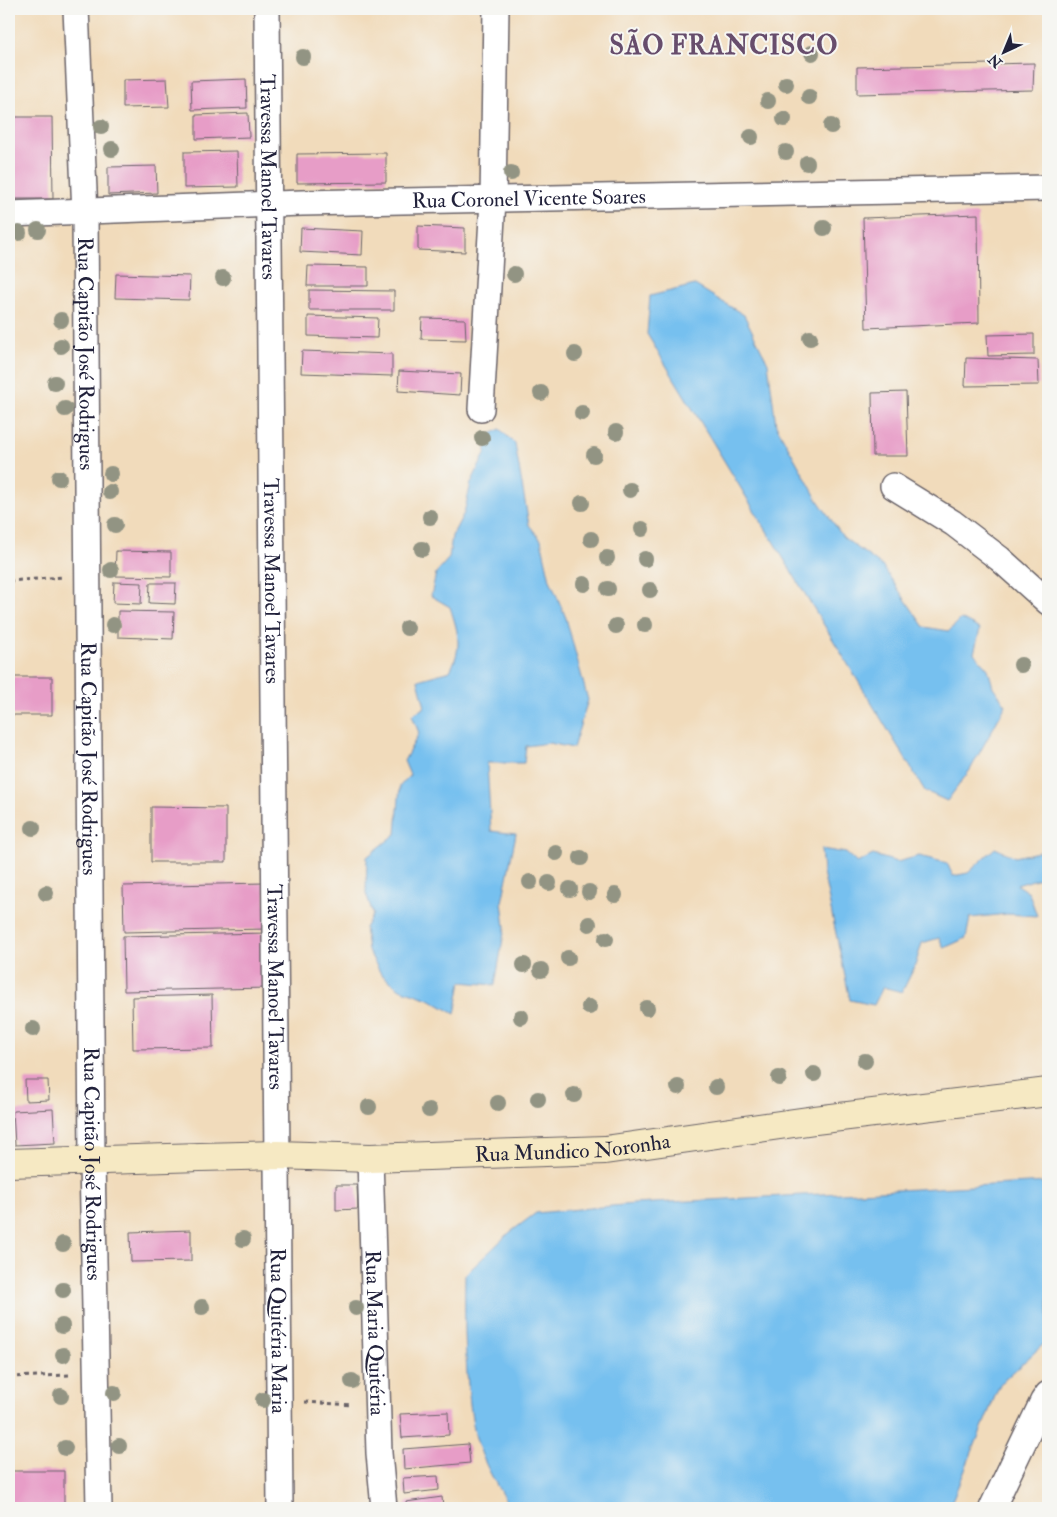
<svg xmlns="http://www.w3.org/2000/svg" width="1057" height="1517" font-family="'IM FELL Double Pica',serif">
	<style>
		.water { fill: #76c0ef; stroke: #4c7195 }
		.building { fill: #e79dc7 }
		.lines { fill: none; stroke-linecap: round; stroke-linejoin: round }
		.street-casing { stroke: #6a6368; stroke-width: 28 }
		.secondary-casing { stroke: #6a6368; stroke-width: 30 }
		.path { stroke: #6a6368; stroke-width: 3; stroke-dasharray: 4 4; stroke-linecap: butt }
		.street { stroke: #fff; stroke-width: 25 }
		.secondary { stroke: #f6e9c3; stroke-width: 28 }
		.tree { fill: #929483 }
		.labels { text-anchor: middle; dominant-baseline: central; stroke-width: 4; stroke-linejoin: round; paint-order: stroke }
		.street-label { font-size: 21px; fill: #22223b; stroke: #f6f6f2 }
		.district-label { font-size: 26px; font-weight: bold; letter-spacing: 1px; fill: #674d6c; stroke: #f6f6f2 }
	</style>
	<rect width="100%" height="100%" fill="#f6f6f2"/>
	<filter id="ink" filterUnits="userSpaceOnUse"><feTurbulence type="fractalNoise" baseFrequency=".02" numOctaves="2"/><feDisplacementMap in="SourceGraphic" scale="10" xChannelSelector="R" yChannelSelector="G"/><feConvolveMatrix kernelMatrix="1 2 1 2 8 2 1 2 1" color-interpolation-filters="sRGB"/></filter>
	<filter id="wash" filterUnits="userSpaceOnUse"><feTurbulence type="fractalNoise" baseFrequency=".0096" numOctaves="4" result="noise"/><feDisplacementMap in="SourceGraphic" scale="20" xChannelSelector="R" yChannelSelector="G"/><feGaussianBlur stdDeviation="1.12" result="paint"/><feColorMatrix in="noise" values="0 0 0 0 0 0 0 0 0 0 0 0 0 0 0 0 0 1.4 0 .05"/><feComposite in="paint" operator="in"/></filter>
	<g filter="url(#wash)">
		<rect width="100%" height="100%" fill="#f1dbbb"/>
		<!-- water -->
		<path class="water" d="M695,285L744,315L768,363L776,425L817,499L843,537L883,567L924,627L949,631L961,619L980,629L974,653L988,669L993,687L1006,705L970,770L947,801L925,791L647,334L650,296Z
			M500,429L515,444L529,525L541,540L550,580L566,618L588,700L573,748L549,743L526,746L524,763H487L491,831L516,834L502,902L505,927L495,985L461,982L455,1014L429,999L400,989L381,974L368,950L365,928L373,914L366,893L367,857L396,834L400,786L410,775L404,761L419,733L412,715L425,707L418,680L450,671C463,646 458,632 450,607L431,596L436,573L449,558L452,536L464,513L471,483L485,454L489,435Z
			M995,848L1015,857L1043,851V877L1017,885L1029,893L1037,916L1007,914L970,918L966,938L944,948L939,938L922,943L915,966L902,992L883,987L874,1005L850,1000L823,872L821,849L846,853L857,863L873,855L897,862L919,856L947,863L953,876L968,873Z
			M1048,1182V1340L1000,1384L949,1508H510C495,1483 478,1454 473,1425C465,1377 464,1324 465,1275L509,1233L536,1213L634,1204Z"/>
		<g id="blocks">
			<!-- building -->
			<path class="building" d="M9,63H11L12,87L9,88Z
				M1034,63L1033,90L857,94V67Z
				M167,79L169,107L123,108V80Z
				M246,79L247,108L192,110L191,81Z
				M248,113L249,137L196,139V115Z
				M9,117H52L53,199H9Z
				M237,151L238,187L184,188V152Z
				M386,153V182L297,183V154Z
				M156,166L157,193L108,195V167Z
				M978,214L979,323L866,328L863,218Z
				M418,226L465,228V252L418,250Z
				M301,228L363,231L362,255L300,252Z
				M308,266L368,267V286H307Z
				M116,274L190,276L189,300L115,298Z
				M309,290L394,291V310H309Z
				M308,316L378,318L377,338L308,336Z
				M422,318L465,319L466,340L421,339Z
				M1034,334V355L988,356L987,335Z
				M302,351L392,354V376L301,373Z
				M966,358L1038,360L1039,385L965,386Z
				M399,371L461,374L460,395L398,391Z
				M906,392L908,456H873L872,393Z
				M116,551L171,552V577L115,576Z
				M114,582L142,583L141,604L113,603Z
				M150,583H176L175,604L149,603Z
				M118,611L174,612L173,639L118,637Z
				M9,677H52V715H9Z
				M151,807L226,808V862H151Z
				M265,883L267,929L124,932L123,886Z
				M267,933L269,988L124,991L123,936Z
				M212,995L213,1048L133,1049L132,997Z
				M25,1080H48L49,1100L26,1101Z
				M53,1109L55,1143L15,1145L13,1111Z
				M336,1185H357L358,1209L336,1210Z
				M191,1230V1261L131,1262L130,1232Z
				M448,1412L449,1435L402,1438L400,1414Z
				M468,1444L470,1463L404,1469L403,1449Z
				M9,1471H64V1508H9Z
				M438,1476L439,1490L404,1494L403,1478Z
				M442,1497L443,1508H407L406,1502Z"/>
		</g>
	</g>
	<g filter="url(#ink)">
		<use href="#blocks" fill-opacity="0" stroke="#6a6368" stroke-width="1"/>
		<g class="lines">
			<!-- street casing -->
			<g class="street-casing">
				<g id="street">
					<path id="s1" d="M76,9L85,213L92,1161L99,1508"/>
					<path id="s2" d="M267,9L280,1508"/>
					<path id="s3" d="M9,214L302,203L1048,188"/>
					<path d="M481,409L493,200L496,9"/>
					<path d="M893,486L953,523L1000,559L1048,602"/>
					<path id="s4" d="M370,1158L379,1453L384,1508"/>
					<path d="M992,1508L1043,1401L1048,1394"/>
				</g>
			</g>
			<!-- secondary casing -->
			<g class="secondary-casing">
				<g id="secondary">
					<path id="s5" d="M9,1163L200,1157L277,1155L370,1158L605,1150L815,1120L1048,1092"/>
				</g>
			</g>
			<!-- path -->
			<path class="path" d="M9,581L63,577
				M9,1377L72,1375
				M305,1402L351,1405"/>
			<!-- street -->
			<use href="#street" class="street"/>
			<!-- secondary -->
			<use href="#secondary" class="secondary"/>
		</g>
		<!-- trees -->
		<g class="tree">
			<circle cx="812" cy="53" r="8"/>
			<circle cx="303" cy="57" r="8"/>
			<circle cx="786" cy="84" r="8"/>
			<circle cx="809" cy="97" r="8"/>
			<circle cx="768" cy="101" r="8"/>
			<circle cx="784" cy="119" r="8"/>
			<circle cx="831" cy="126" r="8"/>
			<circle cx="101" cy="127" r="8"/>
			<circle cx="751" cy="137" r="8"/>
			<circle cx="112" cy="149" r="8"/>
			<circle cx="786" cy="152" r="8"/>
			<circle cx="807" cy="163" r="8"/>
			<circle cx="511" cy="173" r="8"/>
			<circle cx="824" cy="228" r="8"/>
			<circle cx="38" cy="230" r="8"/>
			<circle cx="19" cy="233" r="8"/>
			<circle cx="514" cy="274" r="8"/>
			<circle cx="223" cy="278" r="8"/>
			<circle cx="61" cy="320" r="8"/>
			<circle cx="810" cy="338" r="8"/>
			<circle cx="61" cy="346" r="8"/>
			<circle cx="575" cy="354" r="8"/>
			<circle cx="55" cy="383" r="8"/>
			<circle cx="541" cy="393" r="8"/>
			<circle cx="65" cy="409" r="8"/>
			<circle cx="582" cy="413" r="8"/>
			<circle cx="616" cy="432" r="8"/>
			<circle cx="482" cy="438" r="8"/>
			<circle cx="594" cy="455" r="8"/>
			<circle cx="111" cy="474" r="8"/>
			<circle cx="59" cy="478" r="8"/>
			<circle cx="630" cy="490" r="8"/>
			<circle cx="110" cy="492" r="8"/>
			<circle cx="582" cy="503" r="8"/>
			<circle cx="430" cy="517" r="8"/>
			<circle cx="115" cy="525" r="8"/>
			<circle cx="642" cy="529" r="8"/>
			<circle cx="591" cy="539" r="8"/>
			<circle cx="422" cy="549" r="8"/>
			<circle cx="607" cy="558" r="8"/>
			<circle cx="645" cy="559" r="8"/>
			<circle cx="111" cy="570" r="8"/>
			<circle cx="584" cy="584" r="8"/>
			<circle cx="608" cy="589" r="8"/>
			<circle cx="650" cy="590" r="8"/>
			<circle cx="113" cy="625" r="8"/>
			<circle cx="645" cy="625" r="8"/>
			<circle cx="616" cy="626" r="8"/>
			<circle cx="407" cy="628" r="8"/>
			<circle cx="1021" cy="665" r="8"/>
			<circle cx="33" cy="828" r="8"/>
			<circle cx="556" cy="853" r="8"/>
			<circle cx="581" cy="858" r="8"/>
			<circle cx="530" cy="882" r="8"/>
			<circle cx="549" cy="883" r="8"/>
			<circle cx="570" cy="889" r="8"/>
			<circle cx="589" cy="892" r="8"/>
			<circle cx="46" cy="893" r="8"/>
			<circle cx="615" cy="895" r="8"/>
			<circle cx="589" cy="924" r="8"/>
			<circle cx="606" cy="939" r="8"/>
			<circle cx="568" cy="958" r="8"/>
			<circle cx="524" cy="965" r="8"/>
			<circle cx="541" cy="970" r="8"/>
			<circle cx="589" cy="1007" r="8"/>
			<circle cx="647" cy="1008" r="8"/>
			<circle cx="521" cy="1017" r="8"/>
			<circle cx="33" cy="1029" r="8"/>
			<circle cx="865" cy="1061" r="8"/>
			<circle cx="814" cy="1074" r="8"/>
			<circle cx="779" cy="1078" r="8"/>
			<circle cx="678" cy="1087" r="8"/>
			<circle cx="716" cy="1087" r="8"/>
			<circle cx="574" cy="1095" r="8"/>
			<circle cx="538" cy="1099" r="8"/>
			<circle cx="498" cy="1103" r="8"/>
			<circle cx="369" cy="1107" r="8"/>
			<circle cx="429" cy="1110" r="8"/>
			<circle cx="243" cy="1239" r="8"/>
			<circle cx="63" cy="1244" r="8"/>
			<circle cx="63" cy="1290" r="8"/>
			<circle cx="202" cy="1307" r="8"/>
			<circle cx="356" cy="1308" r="8"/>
			<circle cx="62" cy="1326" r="8"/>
			<circle cx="63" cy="1355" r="8"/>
			<circle cx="352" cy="1381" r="8"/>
			<circle cx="114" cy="1393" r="8"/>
			<circle cx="61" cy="1396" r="8"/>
			<circle cx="263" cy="1400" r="8"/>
			<circle cx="119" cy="1446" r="8"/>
			<circle cx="65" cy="1448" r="8"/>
		</g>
	</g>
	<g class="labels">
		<!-- street labels -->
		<g class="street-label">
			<text stroke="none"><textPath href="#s2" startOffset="168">Travessa Manoel Tavares</textPath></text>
			<text stroke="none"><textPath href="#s3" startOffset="520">Rua Coronel Vicente Soares</textPath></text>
			<text stroke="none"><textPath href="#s1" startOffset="345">Rua Capitão José Rodrigues</textPath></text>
			<text stroke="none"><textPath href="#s2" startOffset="572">Travessa Manoel Tavares</textPath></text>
			<text stroke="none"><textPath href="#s1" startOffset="750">Rua Capitão José Rodrigues</textPath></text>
			<text stroke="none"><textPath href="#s2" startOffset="978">Travessa Manoel Tavares</textPath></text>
			<text stroke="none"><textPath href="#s5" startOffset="564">Rua Mundico Noronha</textPath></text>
			<text stroke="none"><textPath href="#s1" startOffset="1155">Rua Capitão José Rodrigues</textPath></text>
			<text stroke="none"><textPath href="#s2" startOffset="1322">Rua Quitéria Maria</textPath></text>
			<text stroke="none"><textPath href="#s4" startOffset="175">Rua Maria Quitéria</textPath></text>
		</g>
		<!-- district labels -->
		<g class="district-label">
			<text x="724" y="46">SÃO FRANCISCO</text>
		</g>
	</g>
	<!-- margin -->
	<rect width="1057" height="1517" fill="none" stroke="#f6f6f2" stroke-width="30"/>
	<!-- north arrow -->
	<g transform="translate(1004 52) rotate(224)" stroke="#f6f6f2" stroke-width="4" paint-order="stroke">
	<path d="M0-4L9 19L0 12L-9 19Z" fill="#22223b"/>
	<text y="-8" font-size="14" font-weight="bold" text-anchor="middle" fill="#22223b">N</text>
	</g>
</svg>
